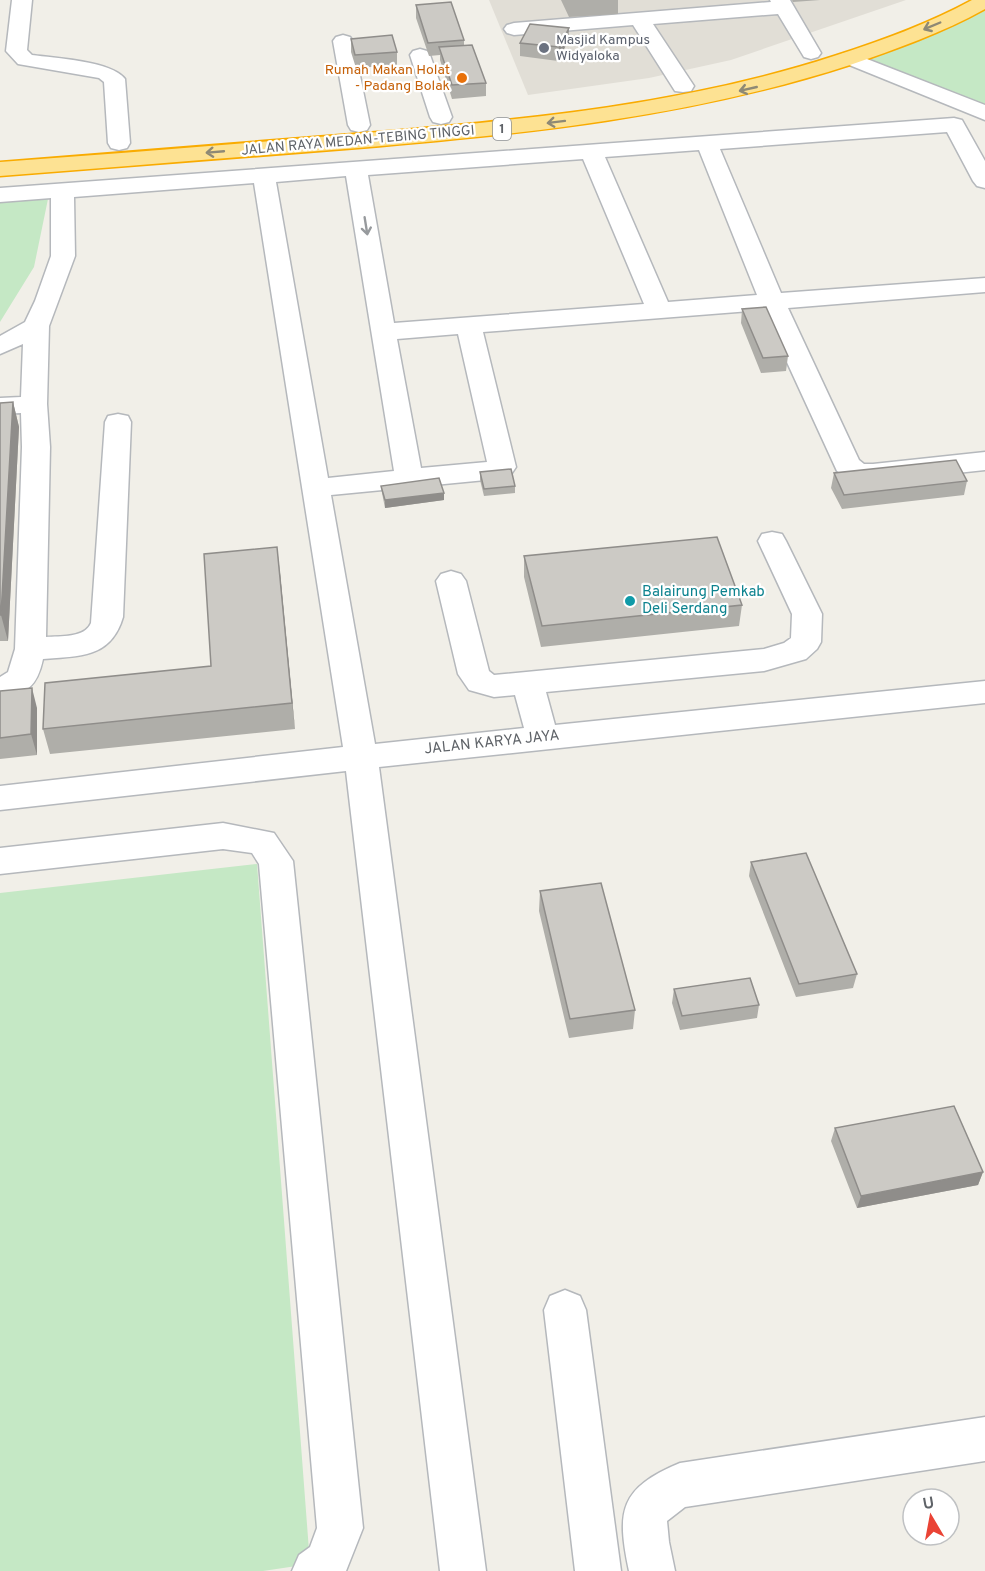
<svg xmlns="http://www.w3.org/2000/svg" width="985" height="1571" font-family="Overpass,sans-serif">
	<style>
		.education { fill: #e1ded6 }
		.green { fill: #c5e8c5 }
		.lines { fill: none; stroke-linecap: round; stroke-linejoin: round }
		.minor-casing { stroke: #b5b8bc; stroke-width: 3 }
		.highway-casing { stroke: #f9ab00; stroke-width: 3 }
		.minor { fill: #fff; fill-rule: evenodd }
		.highway { fill: #fde293; fill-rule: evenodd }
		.wall { fill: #afaea9 }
		.shaded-wall { fill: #8f8d8a }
		.building { fill: #cccac5; stroke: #8f8d8a; stroke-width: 1.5 }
		.oneway { stroke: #8e8975 }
		.oneway2 { stroke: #979a9d }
		.worship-dot { fill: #6b7280; stroke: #fff; stroke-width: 2 }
		.food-dot { fill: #e8710a; stroke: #fff; stroke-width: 2 }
		.culture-dot { fill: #0f9aa8; stroke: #fff; stroke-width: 2 }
		.labels { text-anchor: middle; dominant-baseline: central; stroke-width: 4.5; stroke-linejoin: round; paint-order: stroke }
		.far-worship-label { font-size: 14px; fill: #5b616d; stroke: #fff; text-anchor: start }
		.far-food-label { font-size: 14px; fill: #c56008; stroke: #fff; text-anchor: end }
		.shield { fill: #fff; stroke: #8f9295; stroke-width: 1.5 }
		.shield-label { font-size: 14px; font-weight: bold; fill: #5f6368 }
		.far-street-label { font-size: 14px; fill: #5f6368; stroke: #fff }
		.culture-label { font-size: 15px; fill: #0d838f; stroke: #fff; text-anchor: start }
		.street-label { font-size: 15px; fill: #5f6368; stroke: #fff }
	</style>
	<rect width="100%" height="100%" fill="#f1efe8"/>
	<!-- education -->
	<path class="education" d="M489,0H906L731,60L649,78L528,95Z"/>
	<!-- green -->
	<path class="green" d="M985,4V107L861,59Z
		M48,199L34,267L0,322V202Z
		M257,864L310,1564L263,1571H0V893Z"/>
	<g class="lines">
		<!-- minor casing -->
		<g class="minor-casing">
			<path id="minor" d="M12,0H32L27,50L32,55C54,58 112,61 125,79L130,143L127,148L119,150L111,148L108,143L104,82L99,78L18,64L6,51Z
				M770,0H790L821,53L818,57L811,59L804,57L778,14L653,24L694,86L691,91L683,92L675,91L633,25L514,35L507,33L504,29L507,25L514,23L771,2Z
				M343,35L350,37L353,41L370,125L367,130L359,132L351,130L348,125L333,41L336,37Z
				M420,49L427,51L430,55L452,117L449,122L441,124L433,122L430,117L410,55L413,51Z
				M849,52L985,105V120L842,62L839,58L842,54Z
				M954,118L962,120L985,161V188L977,186L973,181L947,132L720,149L781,293L985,278V292L788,308L859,460L864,464H873L985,452V470L873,482L848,478L837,471L763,310L483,332L516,467L512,473L496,479L331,495L375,744L524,728L515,695L494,697L469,690L458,674L436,581L441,574L451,571L461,574L466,581L489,671L494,675L764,649L784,643L791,638L792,614L758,541L762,534L772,532L782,534L786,541L822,614L821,642L817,649L806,659L764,671L546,692L555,725L985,681V703L379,767L486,1571H440L346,771L0,810V786L343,747L254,183L74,197L75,256L49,326L47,404L50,447L46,637C60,636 85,638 91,623L105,422L108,416L118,414L128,416L131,422L123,617C111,658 80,656 43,659C37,687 27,693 0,699V677L8,672L15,649L22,447L21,413L0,414V398L21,397L23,344L0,354V336L25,322L35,301L51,256V198L0,202V188ZM699,150L757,295L668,302L605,157ZM583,159L644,304L394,323L368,175ZM346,176L394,471L328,478L276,182ZM458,334L487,462L421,468L397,339Z
				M223,823L274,833L293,861L363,1528L346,1571H292L299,1555L310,1547L317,1528L259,864L252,853L223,849L0,874V848Z
				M565,1290L580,1296L586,1310L621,1571H575L544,1310L550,1296Z
				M985,1417V1461L685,1507L667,1521L669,1542L675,1571H629C616,1510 620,1488 680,1463Z"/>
		</g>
		<!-- highway casing -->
		<g class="highway-casing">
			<path id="highway" d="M972,0H985V9C942,33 896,49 850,65C690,117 524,134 358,148C238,157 119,167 0,176V162C126,153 252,143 378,132C532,119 686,104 834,56C881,41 928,24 972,0Z"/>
		</g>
		<!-- minor -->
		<use href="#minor" class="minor"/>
		<!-- highway -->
		<use href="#highway" class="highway"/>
	</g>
	<!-- wall -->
	<path class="wall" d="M561,0H618V14L569,17Z
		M792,0H820L793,2Z
		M416,5L464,40V45L486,83V96L452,99L440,60V55L429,56L416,18Z
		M351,39L397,52V65L356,68L351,52Z
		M568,41L558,61L520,56V43Z
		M742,309L788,356L786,371L761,373L741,323Z
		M13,402L19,427L8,641H0V403Z
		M480,472L515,486V493L484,496L480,480Z
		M834,473L967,481L964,495L842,509L831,488Z
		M381,486L444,500L385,508L382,493Z
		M524,556L742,605L739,626L541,647L524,577Z
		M280,573L295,729L50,754L43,729L211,666Z
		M0,691L37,708V755L0,759Z
		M751,862L857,974L853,988L796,997L749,876Z
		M540,891L635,1010L633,1029L569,1038L539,911Z
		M674,989L759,1005L757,1018L680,1030L672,1003Z
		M835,1128L983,1172L978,1185L857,1208L831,1141Z"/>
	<!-- shaded-wall -->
	<path class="shaded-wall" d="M569,28L568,41L558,61L559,47Z
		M13,402L19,427L8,641L1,615Z
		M444,493V500L385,508V500Z
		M277,547L280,573L295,729L292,703Z
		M32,688L37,708V755L31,734Z
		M983,1172L978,1185L857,1208L861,1196Z"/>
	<!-- building -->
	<path class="building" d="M451,2L464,40L428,43L416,5Z
		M530,24L569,28L559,47L520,43Z
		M392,35L397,52L355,55L351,39Z
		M472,45L486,83L452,85L439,47Z
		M766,307L788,356L763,358L742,309Z
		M13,402L1,615H0V403Z
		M956,460L967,481L844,495L834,473Z
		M511,469L515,486L484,489L480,472Z
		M439,478L444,493L385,500L381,486Z
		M717,537L742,605L542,626L524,556Z
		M277,547L292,703L43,729L45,683L211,666L204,554Z
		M32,688L31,734L0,738V691Z
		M806,853L857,974L799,984L751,862Z
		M601,883L635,1010L570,1019L540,891Z
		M750,978L759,1005L682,1016L674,989Z
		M954,1106L983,1172L861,1196L835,1128Z"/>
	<!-- one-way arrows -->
	<defs><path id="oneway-shaft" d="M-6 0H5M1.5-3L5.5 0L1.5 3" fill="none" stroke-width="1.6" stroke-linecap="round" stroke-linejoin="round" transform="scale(1.5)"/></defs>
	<g class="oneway">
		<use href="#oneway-shaft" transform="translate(932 26) rotate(157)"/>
		<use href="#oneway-shaft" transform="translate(748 89) rotate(167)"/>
		<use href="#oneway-shaft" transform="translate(556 122) rotate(173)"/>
		<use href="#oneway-shaft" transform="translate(215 152) rotate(175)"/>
	</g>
	<use class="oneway2" href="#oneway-shaft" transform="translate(366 226) rotate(81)"/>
	<!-- markers -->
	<circle class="worship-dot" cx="544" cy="48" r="6"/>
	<circle class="food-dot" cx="462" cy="78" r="6"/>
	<circle class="culture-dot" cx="630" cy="601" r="6"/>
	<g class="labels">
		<!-- far-worship labels -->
		<g class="far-worship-label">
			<text x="556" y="40">Masjid Kampus<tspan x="556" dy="16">Widyaloka</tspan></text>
		</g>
		<!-- far-food labels -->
		<g class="far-food-label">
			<text x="450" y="70">Rumah Makan Holat<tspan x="450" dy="16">- Padang Bolak</tspan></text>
		</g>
		<!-- shield labels -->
		<rect class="shield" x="493" y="118" width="18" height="22" rx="4.5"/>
		<g class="shield-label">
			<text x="502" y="129">1</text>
		</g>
		<!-- far-street labels -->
		<g class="far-street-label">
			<text transform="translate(358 141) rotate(-5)">JALAN RAYA MEDAN-TEBING TINGGI</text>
		</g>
		<!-- culture labels -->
		<g class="culture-label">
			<text x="642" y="592">Balairung Pemkab<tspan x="642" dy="17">Deli Serdang</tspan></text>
		</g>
		<!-- street labels -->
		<g class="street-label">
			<text transform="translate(492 743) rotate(-6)">JALAN KARYA JAYA</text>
		</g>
	</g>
	<!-- north arrow -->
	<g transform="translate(931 1517) rotate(350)"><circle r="28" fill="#ffffff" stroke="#bfc1c3" stroke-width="1.5"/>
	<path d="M0-4.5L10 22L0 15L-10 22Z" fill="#ea4335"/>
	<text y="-9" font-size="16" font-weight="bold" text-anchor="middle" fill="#5f6368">U</text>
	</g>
</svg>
